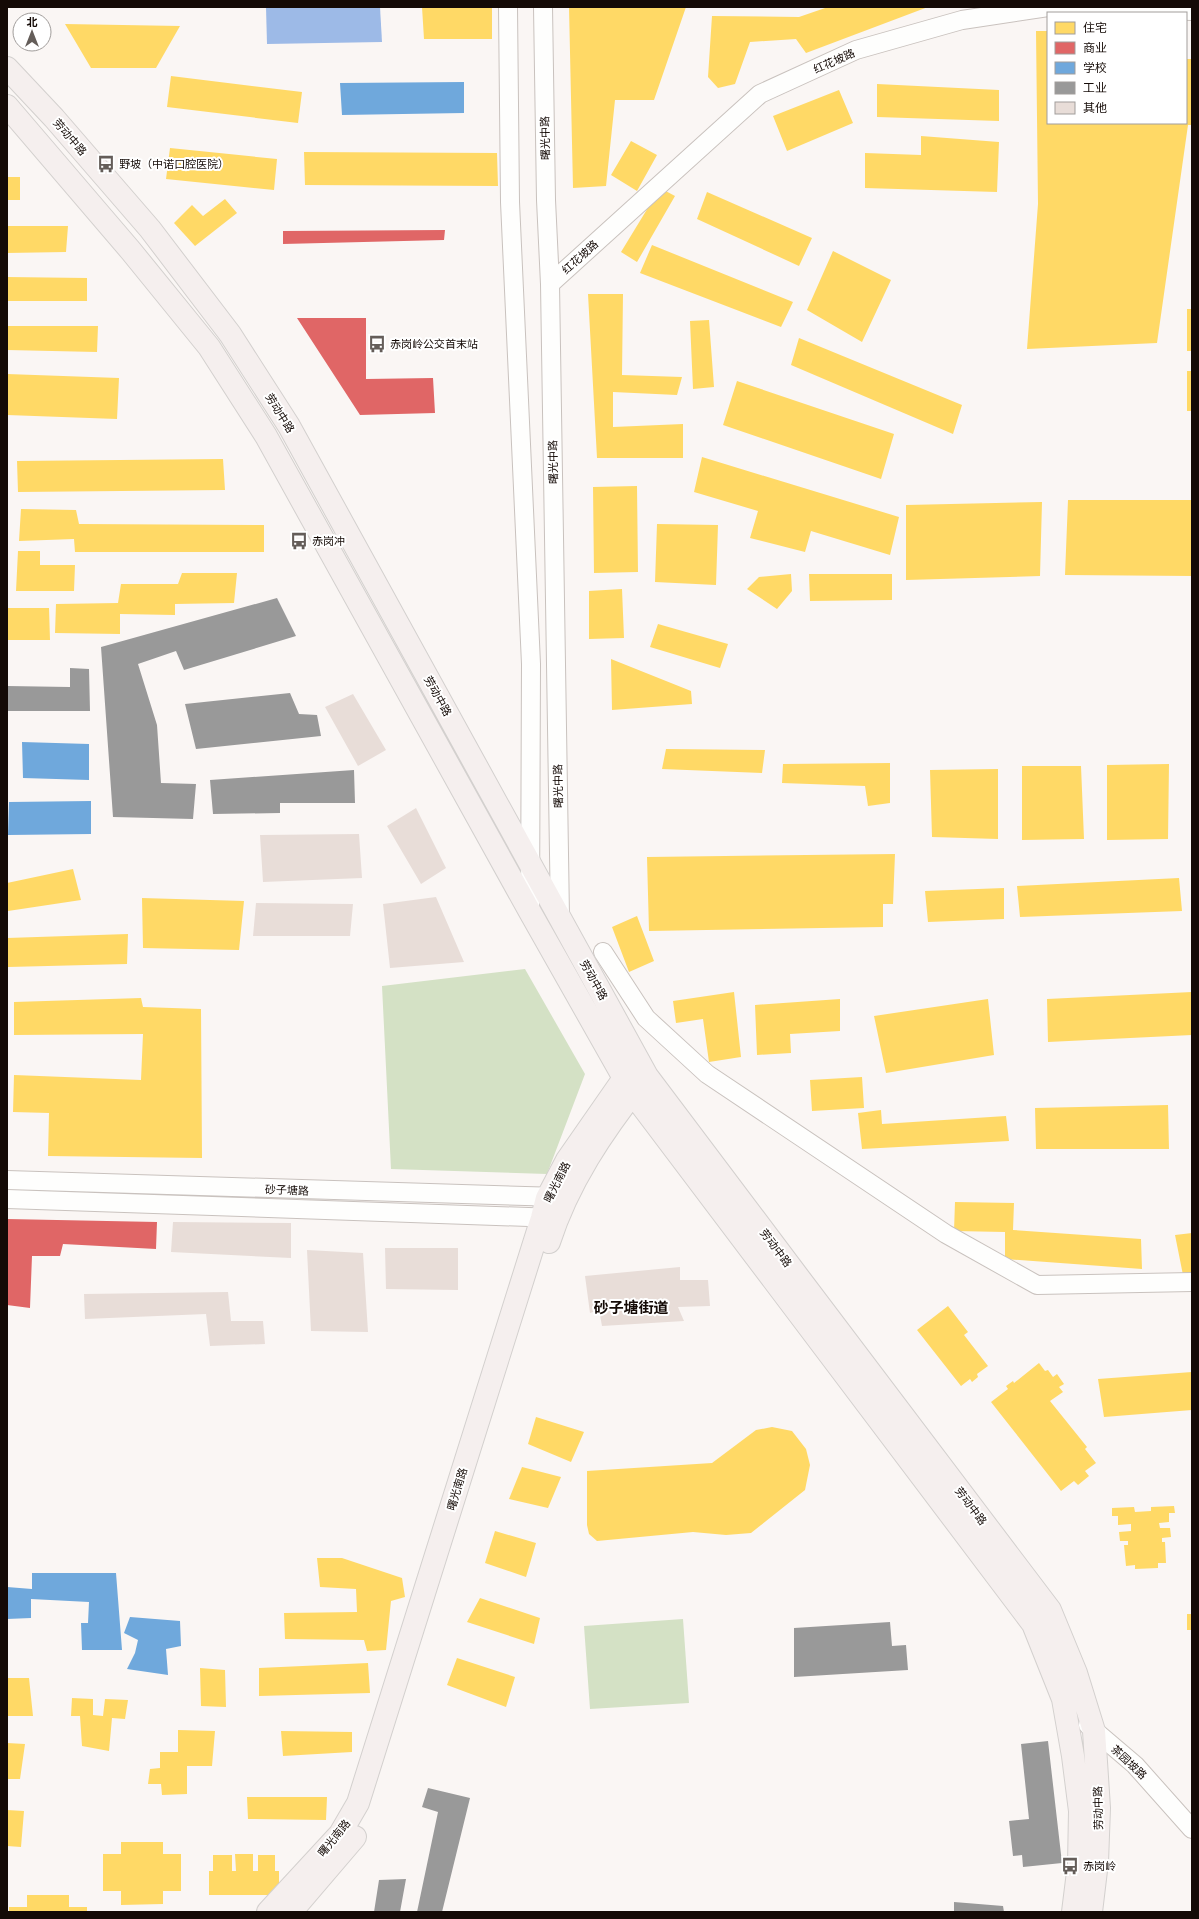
<svg xmlns="http://www.w3.org/2000/svg" width="1199" height="1919" font-family="'IBM Plex Sans','Noto Sans SC',sans-serif">
	<style>
		.green { fill: #d4e1c5 }
		.water { fill: #9dbae7 }
		.homes { fill: #ffd966 }
		.shops { fill: #e06666 }
		.schools { fill: #6fa8dc }
		.industry { fill: #999 }
		.building { fill: #e8ddd8 }
		.lines { fill: none; stroke-linecap: round; stroke-linejoin: round }
		.minor-casing { stroke: #c9c2be; stroke-width: 20 }
		.major-casing { stroke: #d3d0ce; stroke-width: 24 }
		.minor { stroke: #fefefd; stroke-width: 18 }
		.major { stroke: #f5efee; stroke-width: 22 }
		.labels { text-anchor: middle; dominant-baseline: central; stroke-width: 4; stroke-linejoin: round; paint-order: stroke }
		.street-label { font-size: 11px; fill: #140a06; stroke: #fff }
		.poi-label { font-size: 11px; fill: #140a06; stroke: #fff; text-anchor: start }
		.district-label { font-size: 15px; font-weight: bold; fill: #140a06; stroke: #fff }
	</style>
	<rect width="100%" height="100%" fill="#faf6f4"/>
	<!-- green -->
	<path class="green" d="M525,969L585,1074L547,1174L391,1169L382,986Z
		M683,1619L689,1703L590,1709L584,1626Z"/>
	<!-- water -->
	<path class="water" d="M266,7H380L382,42L267,44Z"/>
	<!-- homes -->
	<path class="homes" d="M422,7H492V39H424Z
		M569,7H686L654,100H615L606,186L573,188Z
		M828,7H928L806,53L796,39L750,42L735,84L718,88L708,77L712,16L799,17Z
		M65,24L180,26L156,68H91Z
		M1036,31H1048V123H1186V59H1192V125H1188L1157,343L1027,349L1038,204Z
		M171,76L302,92L298,123L167,107Z
		M877,84L999,90V121L877,117Z
		M839,90L853,123L787,151L773,116Z
		M921,136L999,142L997,192L865,188V153L921,155Z
		M631,141L657,155L637,191L611,175Z
		M170,148L277,159L274,190L166,179Z
		M304,152L497,153L498,186L305,185Z
		M7,177H20V200H7Z
		M660,188L675,196L637,262L621,252Z
		M707,192L812,238L799,266L697,219Z
		M225,199L237,213L195,246L174,223L192,205L203,216Z
		M7,226H68L66,252L7,253Z
		M652,245L793,302L781,327L640,273Z
		M833,251L891,280L862,342L807,310Z
		M7,277L87,278V301H7Z
		M588,294H623L622,375L682,377L677,395L613,392V427L683,424V458H597Z
		M1187,309H1192V351H1187Z
		M709,320L714,387L693,389L690,321Z
		M7,326H98L97,352L7,350Z
		M799,338L962,405L953,434L791,365Z
		M1187,371H1192V411H1187Z
		M7,374L119,378L117,419L7,415Z
		M737,381L894,434L881,479L723,425Z
		M702,457L899,517L890,555L811,531L805,552L750,538L758,511L694,492Z
		M223,459L225,490L18,492L17,461Z
		M637,486L638,572L594,573L593,487Z
		M1068,500H1192V576L1065,575Z
		M1042,502L1040,576L906,580V505Z
		M21,509L76,510L79,524L264,525V552H75L74,539L19,541Z
		M657,524L718,525L716,585L655,582Z
		M18,551H40V565H75L74,591H16Z
		M182,573H237L234,603L175,604V615L120,614V634L55,633L56,604L118,603L121,584H178Z
		M791,574L792,591L777,609L747,589L759,577Z
		M809,574H892V600L810,601Z
		M622,589L624,638L589,639V591Z
		M7,608H49L50,640H7Z
		M658,624L728,644L720,668L650,647Z
		M611,659L691,691L692,704L612,710Z
		M666,749L765,750L762,773L662,769Z
		M890,763V803L868,806L865,786L782,783L783,764Z
		M1169,764L1168,839L1107,840V765Z
		M1022,766H1081L1084,839L1022,840Z
		M998,769V839L932,837L930,770Z
		M895,854L893,904H883V927L649,931L647,857Z
		M73,869L81,900L8,911L7,883Z
		M1179,878L1182,911L1020,917L1017,886Z
		M1004,888V919L928,922L925,891Z
		M142,898L244,901L239,950L143,948Z
		M637,916L654,961L629,972L612,927Z
		M128,934L127,964L8,967L7,938Z
		M734,992L741,1057L709,1062L703,1019L676,1023L673,1001Z
		M1192,992V1035L1048,1042L1047,999Z
		M141,998L143,1007L201,1009L202,1158L48,1156L49,1113L13,1112L14,1075L141,1080L143,1034L14,1035V1002Z
		M840,999V1031L790,1034L791,1053L757,1055L755,1005Z
		M988,999L994,1055L886,1073L874,1016Z
		M862,1077L864,1108L812,1111L810,1080Z
		M1168,1105L1169,1149H1036L1035,1108Z
		M881,1110L882,1124L1006,1116L1009,1141L862,1149L858,1113Z
		M955,1202L1014,1203L1013,1230L1141,1239L1142,1269L1005,1259V1232L954,1231Z
		M1192,1233V1274L1183,1275L1175,1235Z
		M948,1306L968,1332L964,1335L988,1366L977,1374L978,1377L972,1382L970,1379L961,1386L917,1330Z
		M1039,1363L1045,1371L1048,1370L1053,1377L1057,1374L1064,1384L1059,1387L1063,1392L1050,1401L1087,1447L1085,1449L1096,1463L1085,1471L1089,1476L1078,1485L1074,1481L1061,1491L991,1402L1008,1389L1006,1386L1013,1381L1014,1383Z
		M1192,1372V1410L1104,1417L1098,1379Z
		M536,1417L584,1432L571,1462L528,1444Z
		M772,1427L792,1431L806,1449L810,1465L805,1490L751,1533L726,1535L693,1532L597,1541L589,1534L587,1525V1471L712,1463L756,1430Z
		M522,1467L561,1477L548,1508L509,1499Z
		M1174,1506L1175,1513H1169V1522L1159,1523L1160,1528H1170L1171,1537L1162,1538V1542H1165L1166,1563H1158V1568L1135,1569V1565L1126,1566L1124,1545H1128V1541H1120L1119,1532L1131,1531V1524L1118,1525V1516H1112V1508L1134,1507L1135,1512L1151,1511V1507Z
		M495,1531L536,1543L526,1577L485,1563Z
		M317,1558H342L402,1578L405,1597L391,1601L386,1650L367,1651L364,1640L285,1639L284,1613L357,1612L356,1589L320,1587Z
		M480,1598L540,1618L534,1644L467,1622Z
		M1187,1614H1192V1630H1187Z
		M457,1658L515,1677L506,1707L447,1685Z
		M368,1663L370,1693L259,1696V1668Z
		M200,1668L225,1670L226,1707L201,1706Z
		M7,1678H29L33,1716H7Z
		M72,1698L93,1699V1715L103,1716L105,1699L128,1700L125,1719L112,1718L109,1751L82,1746L80,1716H71Z
		M178,1730L215,1731L212,1766H187V1794L162,1795L161,1784H148L150,1769L160,1768V1752H178Z
		M281,1731L352,1732V1752L283,1756Z
		M7,1743L25,1744L20,1779H7Z
		M247,1797H327L326,1820L248,1819Z
		M7,1810L24,1811L21,1847L7,1846Z
		M121,1842H163V1854H181V1891H163V1904L121,1905V1891H103V1854H121Z
		M235,1854H253V1871H258V1855H275V1871H279V1895H209V1871H213V1855H232V1871H236Z
		M27,1895H69V1907H87V1912H9V1907H27Z"/>
	<!-- shops -->
	<path class="shops" d="M445,230L444,240L283,244V231Z
		M297,318H366V379L433,378L435,413L360,415Z
		M7,1219L157,1222L156,1249L63,1244L60,1256H32L30,1308L7,1305Z"/>
	<!-- schools -->
	<path class="schools" d="M464,82V113L342,115L340,83Z
		M22,742L89,744V780L23,778Z
		M91,801V834L8,835L9,802Z
		M32,1573H116L122,1650H82L81,1623H88L89,1602L31,1599V1618L7,1619V1587L32,1589Z
		M130,1617L180,1621L181,1646L166,1649L168,1675L127,1669L135,1653L138,1640L124,1633Z"/>
	<!-- industry -->
	<path class="industry" d="M277,598L296,636L184,670L176,651L138,664L157,725L161,783L196,784L193,819L113,817L101,647Z
		M70,668L89,669L90,711H7V686L70,687Z
		M290,693L299,714L317,715L321,736L196,749L185,704Z
		M354,770L355,803H280V813L213,814L210,780Z
		M890,1622L892,1646L906,1645L908,1670L794,1677V1628Z
		M1048,1741L1062,1863L1023,1867L1022,1855L1013,1856L1009,1821L1029,1819L1021,1744Z
		M428,1788L470,1798L442,1912H417L438,1812L422,1807Z
		M406,1879L400,1912H374L379,1880Z
		M954,1902L1003,1906L1004,1912H954Z"/>
	<!-- building -->
	<path class="building" d="M353,694L386,750L358,766L325,707Z
		M416,808L446,868L421,884L387,826Z
		M359,834L362,878L263,882L260,835Z
		M436,897L464,962L390,968L383,904Z
		M256,903L353,904L350,936H253Z
		M173,1222L291,1223V1258L171,1252Z
		M385,1248H458V1290L386,1289Z
		M307,1250L363,1253L368,1332L311,1331Z
		M680,1267V1280H708L710,1306L678,1307L684,1321L602,1326L599,1310L590,1313L585,1276Z
		M228,1292L231,1321H263L265,1344L210,1346L206,1314L85,1319L84,1294Z"/>
	<g class="lines">
		<!-- minor casing -->
		<g class="minor-casing">
			<path id="minor" d="M508,7L510,202L531,664L530,912
				M543,7L546,200L550,284L560,917
				M550,284L760,94L856,50L962,20L1048,7L1192,11
				M603,952L646,1018L707,1074L946,1234L1037,1285L1192,1282
				M7,1180L560,1197
				M7,1199L556,1218
				M1088,1725L1135,1765L1192,1829"/>
		</g>
		<!-- major casing -->
		<g class="major-casing">
			<path id="major" d="M7,68L54,118L150,229L230,334L289,426L647,1076L799,1278L1050,1610L1076,1673L1094,1731L1099,1808L1097,1862L1091,1912
				M7,106L131,251L209,347L266,436L530,912L633,1094L1033,1624L1063,1699L1073,1756L1080,1811L1079,1864L1073,1912
				M549,1242C568,1183 603,1131 641,1083
				M268,1912L340,1834L358,1803L542,1218L547,1198L567,1160L631,1068
				M291,1912L355,1837"/>
		</g>
		<!-- minor -->
		<use href="#minor" class="minor"/>
		<!-- major -->
		<use href="#major" class="major"/>
	</g>
	<!-- icons -->
	<defs>
		<g id="bus-bare" transform="scale(1.38)"><path d="M-5-6H5V4H4V6H2V4H-2V6H-4V4H-5ZM-3.5-4V0h7V-4ZM-3.5 1.2v1.5H-2V1.2ZM2 1.2v1.5H3.5V1.2Z" fill="#645d59" stroke="#fff" stroke-width="2.5" paint-order="stroke"/></g>
	</defs>
	<g fill-rule="evenodd">
		<use href="#bus-bare" x="106" y="164"/>
		<use href="#bus-bare" x="377" y="344"/>
		<use href="#bus-bare" x="299" y="541"/>
		<use href="#bus-bare" x="1070" y="1866"/>
	</g>
	<g class="labels">
		<!-- street labels -->
		<g class="street-label">
			<text transform="translate(834 61) rotate(-24)">红花坡路</text>
			<text transform="translate(70 137) rotate(49)">劳动中路</text>
			<text transform="translate(545 138) rotate(-91)">曙光中路</text>
			<text transform="translate(580 257) rotate(-42)">红花坡路</text>
			<text transform="translate(280 413) rotate(58)">劳动中路</text>
			<text transform="translate(553 462) rotate(-91)">曙光中路</text>
			<text transform="translate(438 696) rotate(61)">劳动中路</text>
			<text transform="translate(558 786) rotate(-91)">曙光中路</text>
			<text transform="translate(594 980) rotate(61)">劳动中路</text>
			<text transform="translate(557 1182) rotate(-63)">曙光南路</text>
			<text transform="translate(287 1190) rotate(2)">砂子塘路</text>
			<text transform="translate(776 1248) rotate(53)">劳动中路</text>
			<text transform="translate(457 1489) rotate(-73)">曙光南路</text>
			<text transform="translate(971 1506) rotate(53)">劳动中路</text>
			<text transform="translate(1129 1762) rotate(43)">茶园坡路</text>
			<text transform="translate(1098 1808) rotate(-91)">劳动中路</text>
			<text transform="translate(334 1838) rotate(-51)">曙光南路</text>
		</g>
		<!-- poi labels -->
		<g class="poi-label">
			<text x="119" y="164">野坡（中诺口腔医院）</text>
			<text x="390" y="344">赤岗岭公交首末站</text>
			<text x="312" y="541">赤岗冲</text>
			<text x="1083" y="1866">赤岗岭</text>
		</g>
		<!-- district labels -->
		<g class="district-label">
			<text x="631" y="1307">砂子塘街道</text>
		</g>
	</g>
	<!-- border -->
	<rect width="1199" height="1919" fill="none" stroke="#140a06" stroke-width="16"/>
	<!-- legend -->
	<rect x="1047" y="12" width="140" height="112" fill="#ffffff" stroke="#a19d9b"/>
	<rect x="1055" y="22" width="20" height="12" fill="#ffd966" stroke="#a19d9b"/>
	<text x="1083" y="32" font-size="12" fill="#140a06">住宅</text>
	<rect x="1055" y="42" width="20" height="12" fill="#e06666" stroke="#a19d9b"/>
	<text x="1083" y="52" font-size="12" fill="#140a06">商业</text>
	<rect x="1055" y="62" width="20" height="12" fill="#6fa8dc" stroke="#a19d9b"/>
	<text x="1083" y="72" font-size="12" fill="#140a06">学校</text>
	<rect x="1055" y="82" width="20" height="12" fill="#999999" stroke="#a19d9b"/>
	<text x="1083" y="92" font-size="12" fill="#140a06">工业</text>
	<rect x="1055" y="102" width="20" height="12" fill="#e8ddd8" stroke="#a19d9b"/>
	<text x="1083" y="112" font-size="12" fill="#140a06">其他</text>
	<!-- north arrow -->
	<g transform="translate(32 32)"><circle r="19" fill="#ffffff" stroke="#a19d9b"/>
	<path d="M0-3L7 15L0 10L-7 15Z" fill="#645d59"/>
	<text y="-6" font-size="11" font-weight="bold" text-anchor="middle" fill="#140a06">北</text>
	</g>
</svg>
